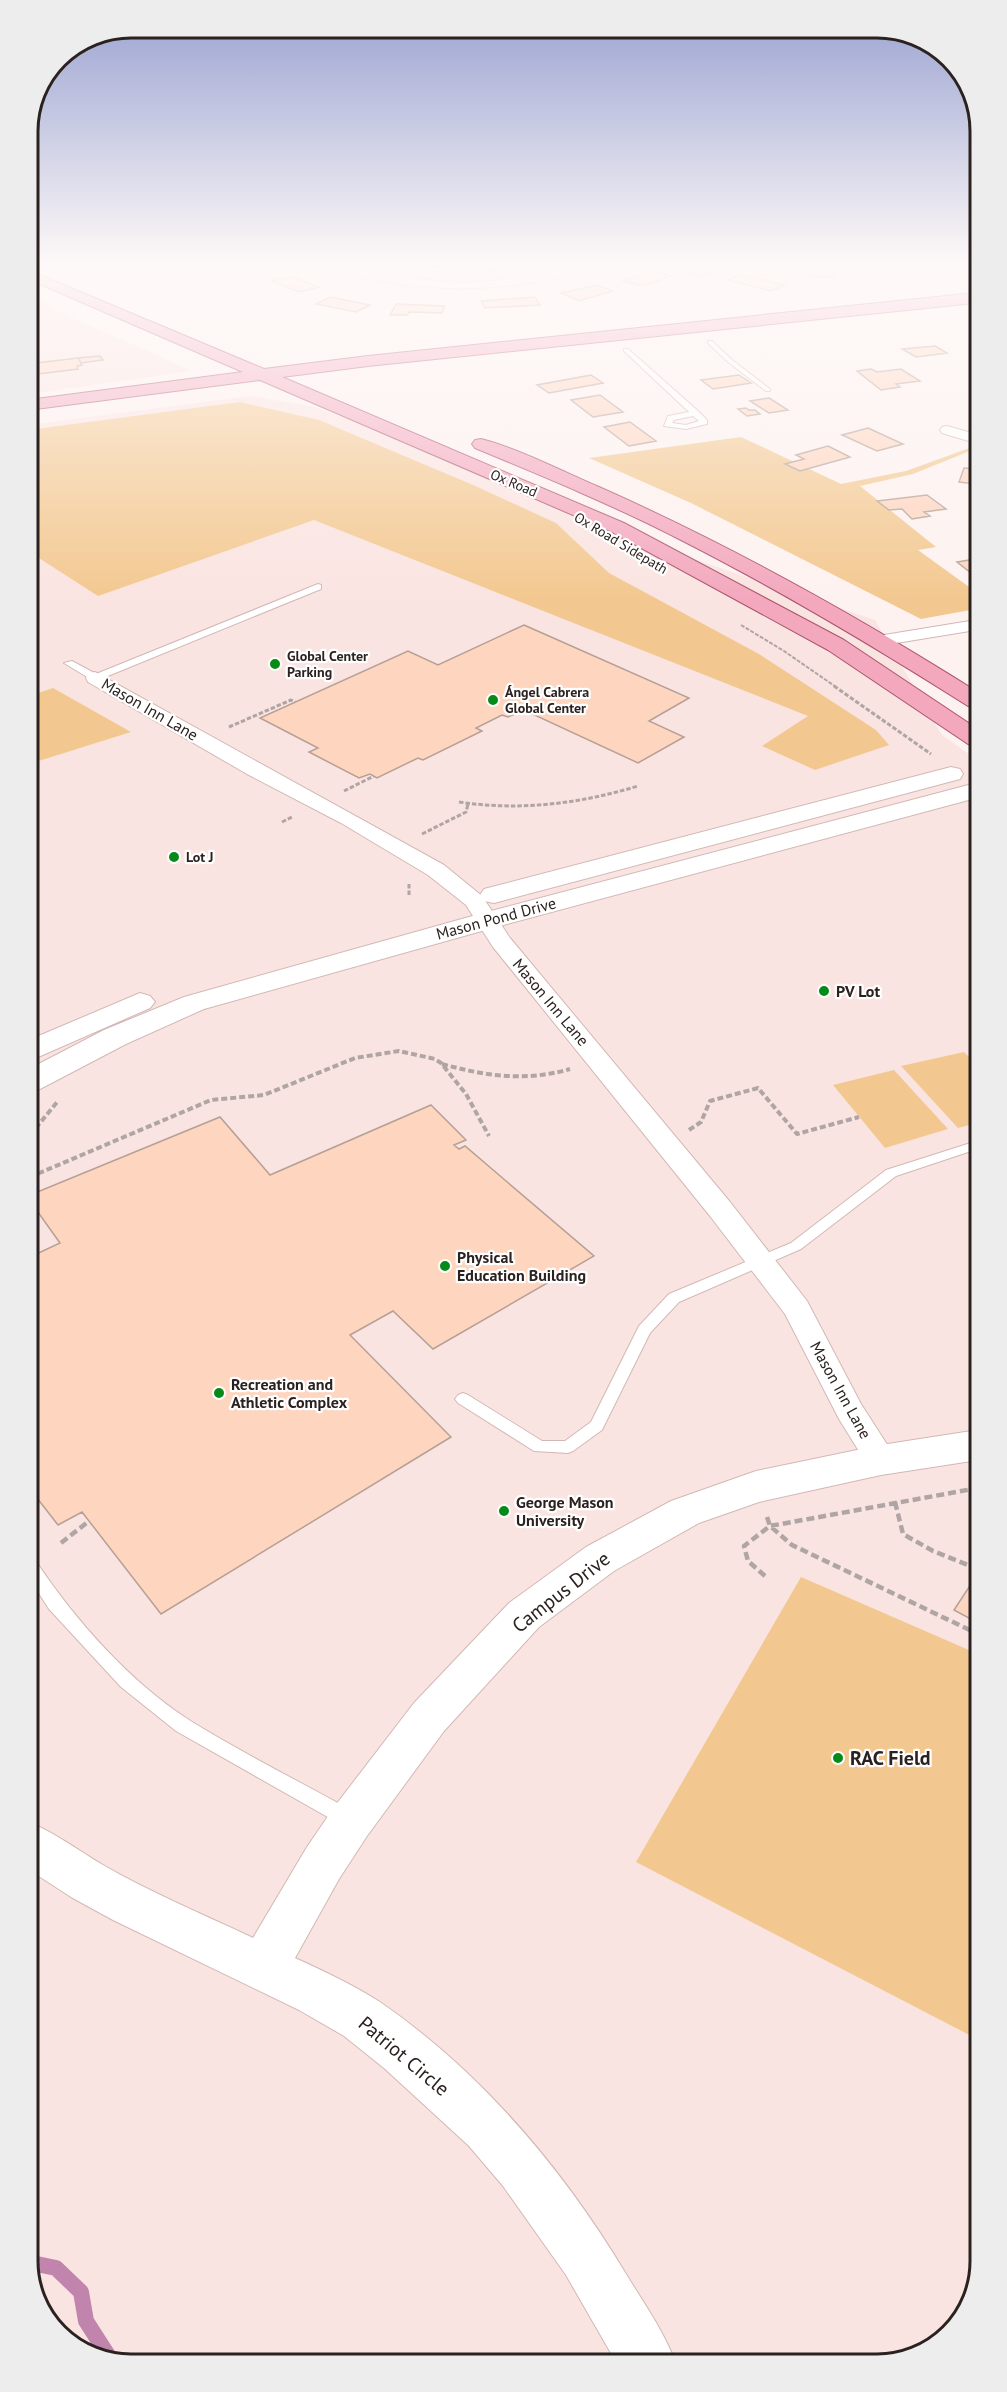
<svg xmlns="http://www.w3.org/2000/svg" width="1007" height="2392" font-family="'PT Sans',sans-serif">
	<style>
		.built { fill: #fae4e1 }
		.green { fill: #f3c890 }
		.lines { fill: none; stroke-linecap: round; stroke-linejoin: round }
		.stream { stroke: #c185ad; stroke-width: 16 }
		.building { fill: #fed5bf; stroke: #b6a095; stroke-width: 1.5 }
		.service-casing { stroke: #d2b8b4; stroke-width: 2 }
		.minor-casing { stroke: #d2b8b4; stroke-width: 2 }
		.tertiary-casing { stroke: #d2b8b4; stroke-width: 2 }
		.primary-casing { stroke: #a8536b; stroke-width: 2 }
		.path-far3 { stroke: #afa5a3; stroke-width: 2; stroke-dasharray: 4 1.5; stroke-linecap: butt }
		.path-far2 { stroke: #afa5a3; stroke-width: 3; stroke-dasharray: 4.5 2; stroke-linecap: butt }
		.path-far1 { stroke: #afa5a3; stroke-width: 4; stroke-dasharray: 6 3; stroke-linecap: butt }
		.path { stroke: #afa5a3; stroke-width: 4.5; stroke-dasharray: 8 4; stroke-linecap: butt }
		.service { fill: #fff; fill-rule: evenodd }
		.minor { fill: #fff; fill-rule: evenodd }
		.tertiary { fill: #fff; fill-rule: evenodd }
		.primary { fill: #f3a8be; fill-rule: evenodd }
		.poi-dot { fill: #078b18; stroke: #fff; stroke-width: 2 }
		.labels { text-anchor: middle; dominant-baseline: central; stroke-width: 4.5; stroke-linejoin: round; paint-order: stroke }
		.far-street-label { font-size: 14px; fill: #2b2220; stroke: #fff }
		.far-poi-label { font-size: 14px; font-weight: bold; fill: #2b2220; stroke: #fff; text-anchor: start }
		.street-label { font-size: 16px; fill: #2b2220; stroke: #fff }
		.poi-label { font-size: 16px; font-weight: bold; fill: #2b2220; stroke: #fff; text-anchor: start }
		.near-street-label { font-size: 20px; fill: #2b2220; stroke: #fff }
		.near-poi-label { font-size: 20px; font-weight: bold; fill: #2b2220; stroke: #fff; text-anchor: start }
		.rim { fill: none; stroke: #2b2220; stroke-width: 3 }
	</style>
	<rect width="100%" height="100%" fill="#fdf2f0"/>
	<!-- built -->
	<path class="built" d="M28,291L62,313L192,371L28,394Z
		M250,396L311,406L373,428L604,529L875,620L942,735L976,759L980,2262L959,2324L909,2360L124,2365L67,2343L32,2294L28,425Z"/>
	<!-- green -->
	<path class="green" d="M240,402L319,420L473,485L556,523L609,573L759,654L876,730L889,745L815,770L762,746L808,716L314,520L98,596L28,551V430Z
		M741,437L841,484L906,471L975,446V449L913,474L860,486L936,547L918,550L976,592V609L921,619L691,503L589,458Z
		M53,688L131,732L29,764V696Z
		M964,1052L977,1065V1123L958,1128L901,1066Z
		M894,1070L948,1129L885,1148L833,1085Z
		M801,1577L978,1654L979,2040L636,1862Z"/>
	<g class="lines">
		<!-- stream -->
		<path class="stream" d="M32,2263L56,2268L81,2292L86,2321L111,2360"/>
	</g>
	<!-- building -->
	<path class="building" d="M251,266H281L284,268L262,272Z
		M400,266H451L439,272Z
		M476,266H529L485,272Z
		M666,266H729L733,267L698,276Z
		M804,266H827L835,277H812Z
		M651,271L671,276L643,286L623,281Z
		M741,275L785,285L771,291L728,280Z
		M292,277L319,287L299,292L272,281Z
		M597,285L613,291L579,301L561,293Z
		M330,297L370,305L356,312L316,304Z
		M535,297L540,305L485,308L481,301Z
		M396,304L445,306L442,313L409,312L407,315H390Z
		M935,346L947,353L916,357L902,349Z
		M100,356L103,360L81,363L78,358Z
		M78,358L82,365L77,366L78,369L30,375L28,371V364Z
		M871,369L877,372L901,369L920,381L896,384L900,387L881,390L857,371Z
		M591,375L603,383L549,393L537,385Z
		M739,375L751,383L713,389L701,380Z
		M600,395L623,412L593,417L571,400Z
		M769,398L788,410L769,413L750,401Z
		M746,408L749,410H755L760,414L747,416L738,409Z
		M630,422L656,441L629,446L604,427Z
		M868,428L903,444L877,451L842,435Z
		M828,446L850,457L800,471L785,464L804,459L796,455Z
		M964,468L976,469V484L959,482Z
		M927,495L946,509L924,512L930,516L912,519L902,509L889,510L877,501Z
		M976,559V577L957,562Z
		M524,625L689,698L649,721L684,737L638,763L524,710L508,717L502,715L476,728L482,731L423,760L418,758L377,778L370,774L359,778L309,752L318,748L260,718L408,651L438,665Z
		M431,1105L466,1140L454,1145L459,1149L465,1146L594,1256L433,1349L393,1311L350,1335L451,1437L161,1614L82,1512L58,1525L30,1489V1257L60,1243L30,1201V1195L220,1117L270,1175Z
		M973,1581L978,1584V1623L954,1610Z"/>
	<g class="lines">
		<!-- service casing -->
		<g class="service-casing">
			<path id="service" d="M708,341H712L732,360L770,389V391H766L728,362L708,343Z
				M624,349H628L698,411L707,420V424L686,429L664,426L668,416L689,412L624,351ZM693,416L699,421L686,425L672,423L674,420Z
				M318,584L321,585V589L98,680H92L64,663L72,661L96,674Z
				M977,1141V1149L896,1176L801,1249L679,1302L650,1333L602,1430L573,1451L568,1453L534,1451L458,1403L455,1399L458,1395L463,1393L468,1395L542,1441H565L591,1422L639,1326L669,1294L791,1243L886,1170Z
				M31,1561L37,1563C76,1621 130,1682 189,1720C242,1753 299,1781 354,1812L356,1818L354,1824L347,1827L340,1824L176,1731L121,1687L49,1609L31,1581Z"/>
		</g>
		<!-- minor casing -->
		<g class="minor-casing">
			<path id="minor" d="M334,266H351L401,278L465,283L529,277L579,266H596L594,269C522,289 451,295 377,280C364,278 343,275 334,266Z
				M947,426L975,434V443L942,433L940,430L942,427Z
				M976,620V630L878,646L872,645L869,641L872,637L878,636Z
				M95,672L444,865L482,896L510,938L730,1202L807,1301L861,1404L897,1460L892,1469L881,1472L870,1469L839,1419L785,1314L710,1216L493,947L466,905L428,875L341,823L247,774L88,682L86,678L88,674Z"/>
		</g>
		<!-- tertiary casing -->
		<g class="tertiary-casing">
			<path id="tertiary" d="M951,767L960,769L963,774L960,779L494,903L484,901L480,895L484,889Z
				M976,783V798L496,927L204,1009L126,1044L40,1089L30,1092L29,1069L104,1030L184,997L476,915Z
				M140,993L150,996L155,1002L150,1008L29,1061V1040Z
				M978,1430V1460L881,1475L759,1502L699,1523L614,1571L539,1627L444,1731L367,1836L339,1879L295,1958C324,1971 353,1985 380,2002C481,2072 563,2169 626,2274C643,2302 663,2330 675,2361L616,2362L566,2275L503,2186L469,2146L384,2068L344,2036L299,2010L113,1920L71,1897L31,1871V1823C57,1834 79,1851 103,1865C151,1893 203,1914 253,1938L307,1847L335,1806L414,1703L509,1603L586,1547L671,1501L756,1471L881,1445Z"/>
		</g>
		<!-- primary casing -->
		<g class="primary-casing">
			<path id="primary" d="M28,270L264,369L368,356L975,293V303L368,366L282,377L624,523L844,640L976,728V746L968,744L828,650L610,531L260,380L28,410V400L243,372L28,279Z
				M481,439C517,448 564,472 599,487C730,545 855,615 976,691V708L968,706C875,647 781,591 683,541C615,506 545,477 475,448L472,444L475,440Z"/>
		</g>
		<!-- path-far3 -->
		<path class="path-far3" d="M741,625L784,651L836,687"/>
		<!-- path-far2 -->
		<path class="path-far2" d="M834,686L931,754
			M229,727L291,700L295,702
			M344,791L374,776
			M459,802C520,811 579,804 638,786
			M282,822L292,817
			M422,834L466,812L468,804
			M409,884V896"/>
		<!-- path-far1 -->
		<path class="path-far1" d="M442,1064C486,1076 525,1082 570,1069
			M689,1130L701,1122L710,1101L758,1088L797,1134L859,1117
			M30,1135L58,1101
			M30,1177L211,1100L264,1095L355,1058L399,1051L435,1059L441,1063L466,1094L489,1136"/>
		<!-- path -->
		<path class="path" d="M895,1502L903,1534L933,1551L978,1569
			M767,1517L770,1526L792,1545L978,1634
			M61,1543L89,1521
			M765,1576L748,1561L744,1546L770,1526L978,1488"/>
		<!-- service -->
		<use href="#service" class="service"/>
		<!-- minor -->
		<use href="#minor" class="minor"/>
		<!-- tertiary -->
		<use href="#tertiary" class="tertiary"/>
		<!-- primary -->
		<use href="#primary" class="primary"/>
	</g>
	<!-- sky -->
	<linearGradient id="sky" x2="0" y2="1"><stop stop-color="#98a1d0"/><stop offset="0.44" stop-color="#fef9f8"/><stop offset="1" stop-color="#fef9f8" stop-opacity="0"/></linearGradient>
	<rect width="1007" height="600" fill="url(#sky)"/>
	<!-- markers -->
	<g class="poi-dot">
		<circle cx="275" cy="664" r="6"/>
		<circle cx="493" cy="700" r="6"/>
		<circle cx="174" cy="857" r="6"/>
		<circle cx="824" cy="991" r="6"/>
		<circle cx="445" cy="1266" r="6"/>
		<circle cx="219" cy="1393" r="6"/>
		<circle cx="504" cy="1511" r="6"/>
		<circle cx="838" cy="1758" r="6"/>
	</g>
	<g class="labels">
		<!-- far-street labels -->
		<g class="far-street-label">
			<text transform="translate(514 483) rotate(23)">Ox Road</text>
			<text transform="translate(621 543) rotate(31)">Ox Road Sidepath</text>
		</g>
		<!-- far-poi labels -->
		<g class="far-poi-label">
			<text x="287" y="656">Global Center<tspan x="287" dy="16">Parking</tspan></text>
			<text x="505" y="692">Ángel Cabrera<tspan x="505" dy="16">Global Center</tspan></text>
			<text x="186" y="857">Lot J</text>
		</g>
		<!-- street labels -->
		<g class="street-label">
			<text transform="translate(150 709) rotate(30)">Mason Inn Lane</text>
			<text transform="translate(496 918) rotate(-15)">Mason Pond Drive</text>
			<text transform="translate(551 1002) rotate(50)">Mason Inn Lane</text>
			<text transform="translate(841 1390) rotate(61)">Mason Inn Lane</text>
		</g>
		<!-- poi labels -->
		<g class="poi-label">
			<text x="836" y="991">PV Lot</text>
			<text x="457" y="1257">Physical<tspan x="457" dy="18">Education Building</tspan></text>
			<text x="231" y="1384">Recreation and<tspan x="231" dy="18">Athletic Complex</tspan></text>
			<text x="516" y="1502">George Mason<tspan x="516" dy="18">University</tspan></text>
		</g>
		<!-- near-street labels -->
		<g class="near-street-label">
			<text transform="translate(561 1592) rotate(-38)">Campus Drive</text>
			<text transform="translate(404 2056) rotate(40)">Patriot Circle</text>
		</g>
		<!-- near-poi labels -->
		<g class="near-poi-label">
			<text x="850" y="1758">RAC Field</text>
		</g>
	</g>
	<!-- crop -->
	<path d="M0 0H1007V2392H0ZM131 38H877A93 93 0 0 1 970 131V2261A93 93 0 0 1 877 2354H131A93 93 0 0 1 38 2261V131A93 93 0 0 1 131 38Z" fill="#eeeded" fill-rule="evenodd"/>
	<path class="rim" d="M131 38H877A93 93 0 0 1 970 131V2261A93 93 0 0 1 877 2354H131A93 93 0 0 1 38 2261V131A93 93 0 0 1 131 38Z"/>
</svg>
